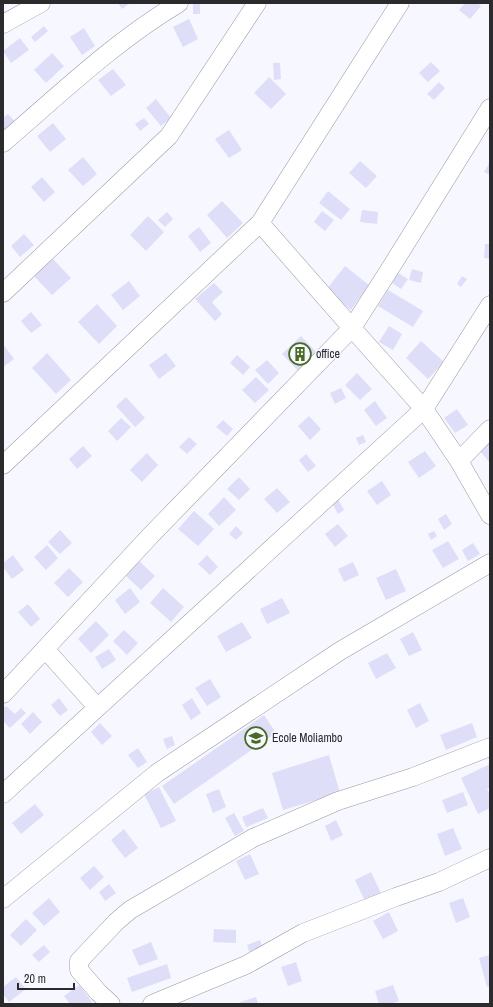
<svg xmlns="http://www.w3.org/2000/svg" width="493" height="1007" font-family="'Archivo Narrow',sans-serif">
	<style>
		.building { fill: #dfdef8 }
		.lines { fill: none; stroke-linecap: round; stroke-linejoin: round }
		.minor-casing { stroke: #9a99a1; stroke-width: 19 }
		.minor { stroke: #fff; stroke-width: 18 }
		.labels { text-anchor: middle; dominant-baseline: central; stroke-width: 3; stroke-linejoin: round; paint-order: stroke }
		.poi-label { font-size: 12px; fill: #2b2b2e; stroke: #f7f7ff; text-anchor: start }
	</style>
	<rect width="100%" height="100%" fill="#f7f7ff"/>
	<!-- building -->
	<path class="building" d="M118,3H130L122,9Z
		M193,3H200V14H193Z
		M465,3H477L481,6L470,19L459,10Z
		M189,19L198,39L183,47L173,27Z
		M44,26L48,31L35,42L31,37Z
		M84,28L95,46L82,55L70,37Z
		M20,38L29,50L11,63L3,51Z
		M52,53L64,66L46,83L34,70Z
		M431,62L440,71L428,82L419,73Z
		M273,63H280L281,79L274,80Z
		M113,69L126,85L111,96L98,80Z
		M269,77L286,94L271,109L254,93Z
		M439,82L445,88L434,100L427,94Z
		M156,99L171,118L161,126L146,108Z
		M8,114L18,125L3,133V118Z
		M144,118L149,124L140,131L135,124Z
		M53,123L66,139L50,152L37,136Z
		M229,130L242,150L229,158L215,139Z
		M83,157L97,174L83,186L68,170Z
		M360,161L377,176L366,188L349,173Z
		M490,162V175L484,172Z
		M42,177L55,192L44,202L31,187Z
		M328,191L350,209L341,220L319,203Z
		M222,201L243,223L227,238L207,215Z
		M362,210L378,212L377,224L360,222Z
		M322,211L334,220L325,231L314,222Z
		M167,212L173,219L165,227L158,220Z
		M148,216L164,232L146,251L130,235Z
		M199,227L211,243L200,252L188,236Z
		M24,234L34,245L20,257L11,246Z
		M485,244H490V259L484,258Z
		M53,259L71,278L52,295L34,276Z
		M345,266L369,285L351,310L326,290Z
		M412,269L423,272L421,283L409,280Z
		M398,273L408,279L401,289L392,283Z
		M462,276L467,279L461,287L457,284Z
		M129,281L140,296L123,310L111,295Z
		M214,283L223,292L212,302L222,314L215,321L195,299Z
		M388,290L423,311L413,327L378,306Z
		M97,304L117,326L99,344L78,322Z
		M31,312L42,325L31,333L21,321Z
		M389,326L402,334L393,350L379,342Z
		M301,336L318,354L299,372L282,354Z
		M421,341L444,362L428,379L406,358Z
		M3,344L14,359L3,367Z
		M47,353L71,380L56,394L32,368Z
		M166,353L176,366L159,379L149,365Z
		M237,355L250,367L243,375L230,363Z
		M267,360L279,373L268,384L255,370Z
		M357,373L372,389L360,400L345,385Z
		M256,377L269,390L255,403L242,390Z
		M341,388L346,398L335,404L330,393Z
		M126,397L145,418L135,427L116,406Z
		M375,401L387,418L376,426L364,410Z
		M457,409L468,425L455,433L444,418Z
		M309,416L321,429L310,440L298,426Z
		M121,418L131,427L117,441L108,431Z
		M223,420L233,429L227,436L216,427Z
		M363,435L366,442L359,445L356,438Z
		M189,437L197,444L187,454L179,447Z
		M490,442V463L480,451Z
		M83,446L92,456L77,469L69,459Z
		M425,451L436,466L419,478L408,462Z
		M147,453L158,465L142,482L130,470Z
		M306,454L316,466L308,472L299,460Z
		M239,477L250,489L239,500L227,489Z
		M382,481L391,495L377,505L367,491Z
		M277,488L290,502L277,513L264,499Z
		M224,497L236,510L219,526L208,514Z
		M338,499L344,510L338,514L332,503Z
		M194,511L214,529L198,546L178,529Z
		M446,514L452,524L444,530L438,519Z
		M338,524L348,536L335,547L325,534Z
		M236,526L243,533L236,540L229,534Z
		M60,530L72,543L60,554L48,542Z
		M434,531L437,536L431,540L428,534Z
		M448,541L459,559L443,568L432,550Z
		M473,543L480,554L468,561L462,550Z
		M47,545L58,558L46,570L34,557Z
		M13,555L24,570L12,579L3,567V563Z
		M207,555L218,567L210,575L198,564Z
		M138,560L155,576L141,590L125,575Z
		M353,562L359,575L344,582L338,569Z
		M69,568L83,582L68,597L54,583Z
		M396,569L406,591L386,600L376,578Z
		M130,588L140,602L125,614L115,600Z
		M163,588L184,607L171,622L150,603Z
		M282,598L290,613L267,624L260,609Z
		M28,604L40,619L31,627L18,612Z
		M96,621L109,635L91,653L78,639Z
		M242,622L252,638L226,652L217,636Z
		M124,630L138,643L127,655L113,641Z
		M413,632L422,650L409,656L400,639Z
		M109,649L116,660L102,669L95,657Z
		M387,653L396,668L376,679L368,663Z
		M210,679L221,697L207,706L195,688Z
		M59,698L68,710L60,716L51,705Z
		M192,698L201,713L191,720L182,705Z
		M420,703L429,721L416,728L407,710Z
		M6,706L15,714L21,708L26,713L10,728L3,721V709Z
		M33,712L42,722L30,734L21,724Z
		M264,715L276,733L174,804L162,786Z
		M100,723L112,736L102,745L91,732Z
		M472,723L477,737L446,750L440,735Z
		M172,736L175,745L167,749L163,739Z
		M138,748L147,762L138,768L128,755Z
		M329,755L340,793L283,810L272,773Z
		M490,764V787L487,789L490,794V808L478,814L461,778Z
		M159,787L176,821L161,828L144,794Z
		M219,789L226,807L213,813L206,794Z
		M463,792L468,805L447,813L442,800Z
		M35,804L44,815L21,834L12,823Z
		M263,808L268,818L246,827L242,817Z
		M234,813L244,831L235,836L225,818Z
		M336,820L343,835L331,841L325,826Z
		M453,828L462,849L445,856L437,834Z
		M124,829L138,848L125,858L111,840Z
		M250,854L259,874L245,880L236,861Z
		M94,866L104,877L90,890L80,878Z
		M371,872L381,893L365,901L355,880Z
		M109,884L116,893L105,901L99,892Z
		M49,898L60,912L44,926L32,913Z
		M463,898L470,917L456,923L449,903Z
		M389,912L398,931L383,939L373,921Z
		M26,919L37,930L21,946L10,935Z
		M214,929L236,930V943L213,942Z
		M260,940L263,949L250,954L247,945Z
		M151,942L158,959L139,966L132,950Z
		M44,945L50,952L39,962L32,955Z
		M490,955V986L487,987L479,958Z
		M296,962L302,981L288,986L281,967Z
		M167,964L171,978L132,992L127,978Z
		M16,977L26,989L9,1002L3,994V987Z
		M79,985L92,1002L89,1004H70L64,996Z
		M393,985L399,1001L391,1004H379L375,991Z
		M256,997L258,1004H241L240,1002Z"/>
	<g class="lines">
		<!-- minor casing -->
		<g class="minor-casing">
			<path id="minor" d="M3,24L41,3
				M3,143C59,95 115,41 179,3
				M260,223L352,328L424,409L459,461L490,515
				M3,293L169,136L257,3
				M459,461L490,429
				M3,465L260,223L400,3
				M45,649L97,707
				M3,694L151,535L352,328L393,264L490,108
				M3,794L424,409L490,305
				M3,899L157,773L340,651L490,563
				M111,1004L98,992L79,970V961L116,922L130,910L253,838L338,801L413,777L490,747
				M152,1004L246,965L303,933L396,897L439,882L490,858"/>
		</g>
		<!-- minor -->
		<use href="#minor" class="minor"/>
	</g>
	<!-- icons -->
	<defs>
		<g id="building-ring" transform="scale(1.15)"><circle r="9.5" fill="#f7f7ff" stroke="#486a21" stroke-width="1.5"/><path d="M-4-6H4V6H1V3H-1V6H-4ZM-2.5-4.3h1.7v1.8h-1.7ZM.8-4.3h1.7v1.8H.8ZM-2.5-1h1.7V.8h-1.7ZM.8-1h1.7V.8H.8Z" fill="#486a21"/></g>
		<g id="school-ring" transform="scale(1.15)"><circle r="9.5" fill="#f7f7ff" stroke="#486a21" stroke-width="1.5"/><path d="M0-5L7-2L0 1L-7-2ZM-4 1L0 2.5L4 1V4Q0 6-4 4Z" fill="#486a21"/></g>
	</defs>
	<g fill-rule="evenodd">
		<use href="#building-ring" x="300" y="354"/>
		<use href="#school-ring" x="256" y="738"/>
	</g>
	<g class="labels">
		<!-- poi labels -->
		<g class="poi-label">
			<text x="316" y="354">office</text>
			<text x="272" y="738">Ecole Moliambo</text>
		</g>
	</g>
	<!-- border -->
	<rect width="493" height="1007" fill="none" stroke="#2b2b2e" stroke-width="8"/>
	<!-- scale -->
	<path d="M18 983v6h56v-6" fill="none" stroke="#2b2b2e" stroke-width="2"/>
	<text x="24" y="983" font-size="12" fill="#2b2b2e" stroke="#f7f7ff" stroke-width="3" paint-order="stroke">20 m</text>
</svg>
